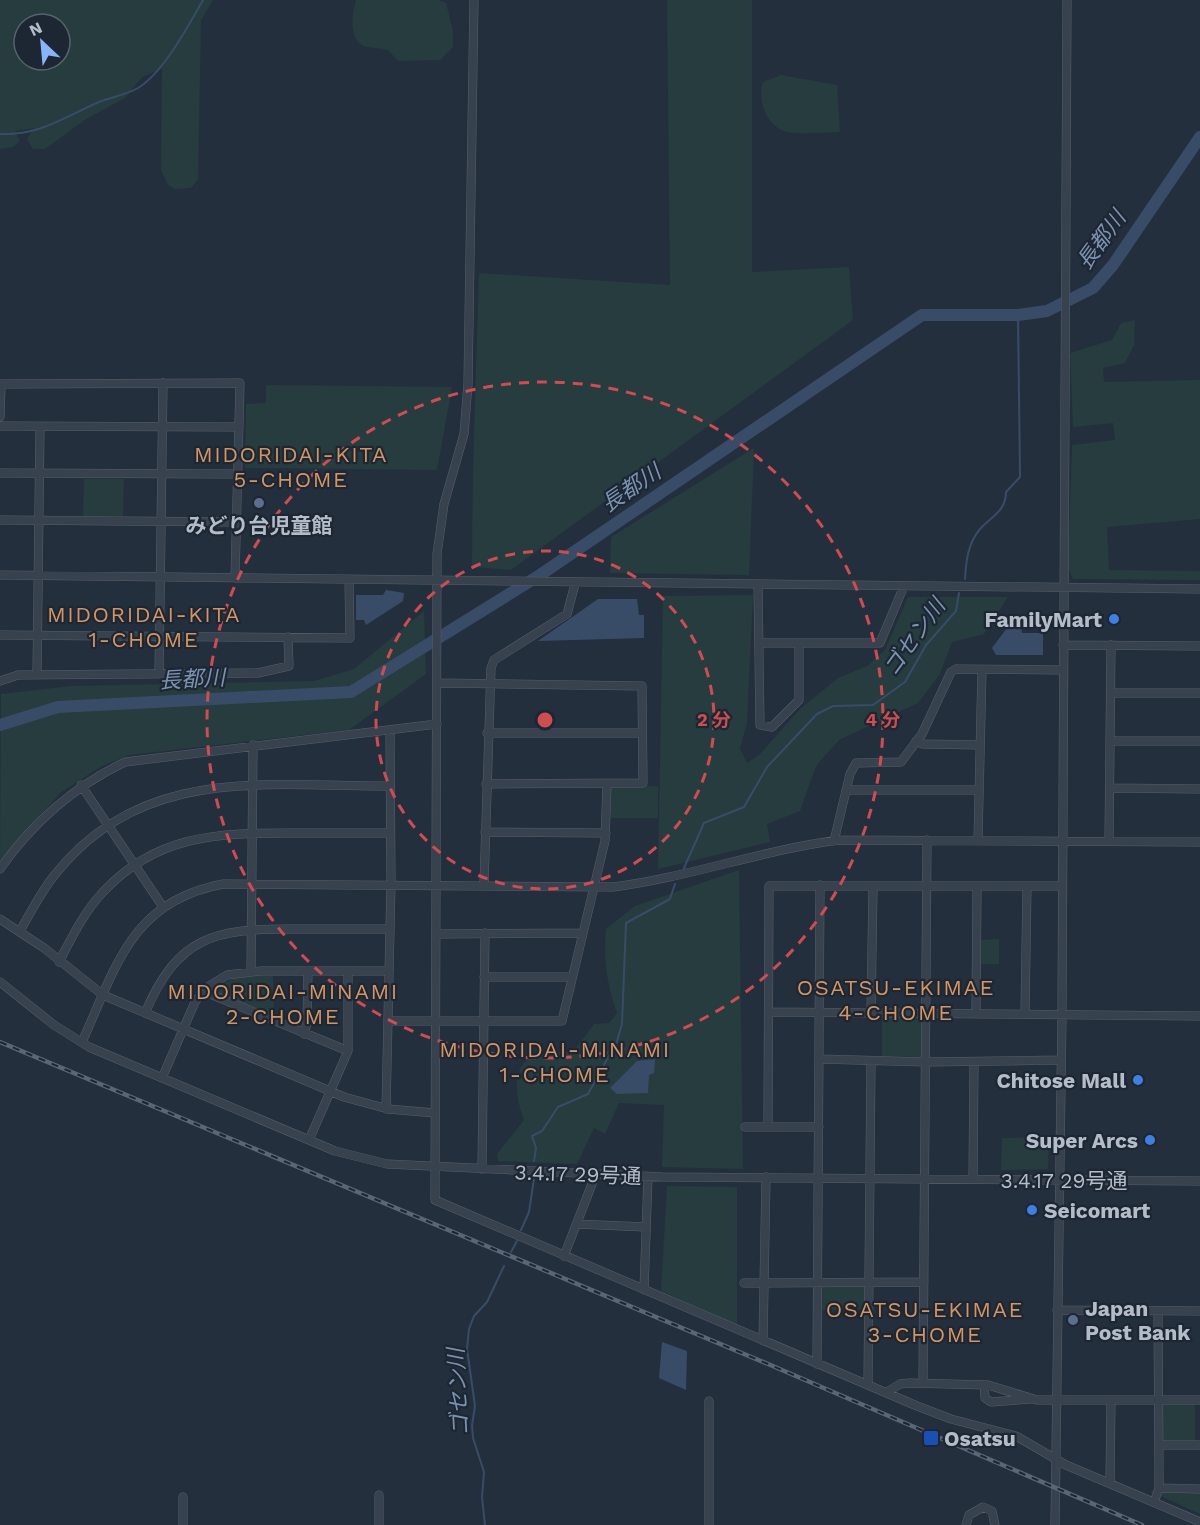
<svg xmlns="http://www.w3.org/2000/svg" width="1200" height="1525" font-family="'Work Sans','Noto Sans JP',sans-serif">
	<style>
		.green { fill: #263c3f; fill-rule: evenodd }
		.water { fill: #394c67 }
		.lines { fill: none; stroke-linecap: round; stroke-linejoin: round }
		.stream { stroke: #394c67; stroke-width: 2 }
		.river { stroke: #394c67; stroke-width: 12 }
		.minor-casing { stroke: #565f6c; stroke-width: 9 }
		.minor { stroke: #38414e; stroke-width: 8 }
		.rail-casing { stroke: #5a6575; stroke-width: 4.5 }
		.rail { stroke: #1d2633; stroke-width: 2; stroke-dasharray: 7; stroke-linecap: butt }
		.ring { fill: none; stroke: #ce4d50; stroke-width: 3; stroke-dasharray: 10 8 }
		.service-dot { fill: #5c6f8a; stroke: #1d2633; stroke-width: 2 }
		.shop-dot { fill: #3f7fe0; stroke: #1d2633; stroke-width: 2 }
		.transit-dot { fill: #1a4fb4; stroke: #1d2633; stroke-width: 2 }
		.labels { text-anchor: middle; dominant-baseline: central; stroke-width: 4.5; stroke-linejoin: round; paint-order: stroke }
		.poi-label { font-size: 21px; font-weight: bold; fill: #b4bcc9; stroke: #1d2633; text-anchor: end }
		.street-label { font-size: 21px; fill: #b4bcc9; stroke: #1d2633 }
		.water-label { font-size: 22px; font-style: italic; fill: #7c92b1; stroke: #1d2633 }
		.neighbourhood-label { font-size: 22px; letter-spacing: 1.5px; fill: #d59563; stroke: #1d2633 }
		.centre { fill: #ce4d50; stroke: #1d2633; stroke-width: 3 }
		.ring-label { font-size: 18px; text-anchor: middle; font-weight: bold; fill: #ce4d50; stroke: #1d2633; stroke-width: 4.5; stroke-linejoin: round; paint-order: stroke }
	</style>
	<rect width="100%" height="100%" fill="#242f3e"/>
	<!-- green -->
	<path class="green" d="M0,0H213L201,20L198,179L191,188L175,189L168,185L161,170L162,69L142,77L125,98L86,119L45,149H33L27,139L34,128L15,131L20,141L13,147L0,149ZM24,24H60V60H24Z
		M356,0H439L446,3L453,30V47L440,60L398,61L388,50C381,48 370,48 364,46C348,39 352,13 356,0Z
		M667,0H752V272L849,267L853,320L511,570L472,567C472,469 476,371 479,273L670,285Z
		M781,75L837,85L840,132C824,132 803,135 787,132C766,127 757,99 763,82Z
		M1135,320L1134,345L1125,363L1103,368L1104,382L1200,380V519L1107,527L1109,570L1200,571V580L1073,579L1068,568L1072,445L1115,440L1113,423L1073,427L1070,353L1112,340L1121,323Z
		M266,385L452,387L437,470L245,468L246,404L266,403Z
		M754,448L749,575L610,573L611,537Z
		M84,479H124L123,516H83Z
		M753,595L747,723L740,749L747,763L759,755L800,709L838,678L867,666L885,650L908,597H1008L984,634L952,642L940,674L918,703L839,740L816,766L800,811L767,824L770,842L658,869L663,596Z
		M424,611L426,674L349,730L129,755L102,766L60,793L0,861L1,694L71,686L314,681L354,669Z
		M658,786V818H611V787Z
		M739,870L743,1169L662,1167L664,1105L619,1103L605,1134L594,1128L577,1164L498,1161L497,1154L524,1120C515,1096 509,1060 542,1053C550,1051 563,1053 574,1051L594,1024L609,1023L617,1013C607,985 603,959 606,929L635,906Z
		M999,939V964H981V940Z
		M241,975L273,976L274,1018L215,992L214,988Z
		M882,1017L922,1018L921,1057L882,1056Z
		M1049,1137L1048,1169L1001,1170L1002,1138Z
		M667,1186L737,1187V1325L661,1291Z
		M822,1286H865V1309L822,1310Z
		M1161,1404H1195V1441L1161,1442Z
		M1150,1491L1200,1493V1514Z"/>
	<!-- water -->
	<path class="water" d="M386,590L404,593L403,601L366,625L364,620H356V595H383Z
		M598,599H637L639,615H644V638L538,641Z
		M1007,628H1021L1022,633H1043V655H996L992,648Z
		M655,1059L654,1073L649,1075L648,1093L617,1094L610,1088L637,1061Z
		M662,1342L687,1351L686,1390L659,1378Z"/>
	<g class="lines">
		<!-- stream -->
		<path class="stream" d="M0,134C42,135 62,118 99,102C111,97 126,95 138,88C164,72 188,26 203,0
			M965,579C966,561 968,543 980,529C992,516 1006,511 1006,492L1020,477L1018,315
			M684,868L704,823L744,807L767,767L817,714L833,706L873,705L905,682L926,645L956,611L959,593
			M534,1161L536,1148L532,1136L542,1131L558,1107L588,1094L617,1041L622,1024L626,923L670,899L675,884
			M521,1230L529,1212L534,1179
			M511,1252L517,1241
			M485,1525L482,1497L484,1472L473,1438L472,1425L475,1406L467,1349L469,1329L474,1316L487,1302L504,1266"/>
		<!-- river -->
		<path class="river" d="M0,725L58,707L351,692L540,575L922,315H1018L1047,311L1093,288L1113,265L1200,137"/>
		<!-- minor casing -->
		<g class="minor-casing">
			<path id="minor" d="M474,0L468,384L464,434L444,504L437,554L435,1200L917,1406L951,1419L1016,1436L1066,1465L1200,1522
				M0,417L1,384L240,383L235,578
				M0,426L239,427
				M0,473L237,474
				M0,520L236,522
				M0,575L1200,589
				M758,585L760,725L772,727L799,700V643
				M0,635L350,638L349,580
				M759,643H880L904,586
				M1063,645L1200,646
				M159,674L163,383
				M37,675L40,427
				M0,681L18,675L258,673L289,666L288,637
				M437,683L642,686L643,783L486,784
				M1111,693H1200
				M487,733H642
				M916,741L923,744L980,745
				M1110,741H1200
				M81,785L163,907
				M1110,788L1200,789
				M846,790H979
				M485,832L606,833
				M978,840L982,670
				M834,841L850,774L856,763L901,762L922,734L951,672L956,669L1063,670
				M1109,841L1111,645
				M0,869C33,822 73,787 125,762L437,724
				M484,885L491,668L494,660L567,614L575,584
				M0,919L44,948L103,995L344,1097L388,1109L435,1113
				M20,931C30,913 40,894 53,877C140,765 265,786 390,786
				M436,934L582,933
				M59,962C72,937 84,912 103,892C156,835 217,833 289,833C323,833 357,833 390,833
				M251,972L253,745
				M484,977H572
				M0,982L54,1025L89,1047L335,1151L387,1164L663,1177L1200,1181
				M203,991L348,1051
				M770,1012L1200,1016
				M145,1013C178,936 214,929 292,929C325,929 357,929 390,929
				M871,1014L873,887
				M976,1014L977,886
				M1025,1014L1027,886
				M388,1021H562L605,841L607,784
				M304,1034L307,1023L308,971
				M82,1042C116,967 131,901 223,884L613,887C690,877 762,850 839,840L1200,842
				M820,1059L926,1062L1060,1060
				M162,1078L195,1002L206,988L227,975L261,971H389
				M386,1109L391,884L390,730
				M745,1127H819
				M768,1127L769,886H1062
				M309,1140L348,1051V971
				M482,1169L485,933
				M973,1179L974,1062
				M576,1224L646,1227
				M564,1256L592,1184L593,1175
				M744,1283L924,1282
				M644,1290L648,1177
				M1057,1310L1200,1311
				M763,1341L766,1177
				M817,1364L820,885
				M923,1383L927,840
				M868,1384L871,1061
				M984,1385L985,1398L991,1402L1030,1399
				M887,1392L900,1384L909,1383L988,1385L1037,1400H1200
				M1159,1445H1200
				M1110,1483L1111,1400
				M1159,1488L1200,1489
				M1154,1502L1159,1488V1473L1158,1311
				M183,1525V1497
				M379,1525V1495
				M709,1525V1401
				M966,1525L969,1515L983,1507L992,1511L995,1525
				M1055,1525L1062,1014L1067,0"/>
		</g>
		<!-- minor -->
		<use href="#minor" class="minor"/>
		<!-- rail casing -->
		<g class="rail-casing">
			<path id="rail" d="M0,1042L768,1364L1142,1525"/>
		</g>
		<!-- rail -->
		<use href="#rail" class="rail"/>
	</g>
	<!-- distance rings -->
	<g class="ring">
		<circle cx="545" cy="720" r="169"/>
		<circle cx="545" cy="720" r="338"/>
	</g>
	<!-- markers -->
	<g class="service-dot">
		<circle cx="259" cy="503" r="6"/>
		<circle cx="1073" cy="1320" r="6"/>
	</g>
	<g class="shop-dot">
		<circle cx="1114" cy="619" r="6"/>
		<circle cx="1138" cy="1080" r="6"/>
		<circle cx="1150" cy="1140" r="6"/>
		<circle cx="1032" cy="1210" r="6"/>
	</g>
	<rect class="transit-dot" x="923" y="1430" width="16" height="16" rx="3"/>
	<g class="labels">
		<!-- poi labels -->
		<g class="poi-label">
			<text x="259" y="525" text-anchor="middle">みどり台児童館</text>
			<text x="1102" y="619">FamilyMart</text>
			<text x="1126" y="1080">Chitose Mall</text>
			<text x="1138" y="1140">Super Arcs</text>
			<text x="1044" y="1210" text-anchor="start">Seicomart</text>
			<text x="1085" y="1308" text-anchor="start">Japan<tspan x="1085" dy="24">Post Bank</tspan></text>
			<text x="944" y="1438" text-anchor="start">Osatsu</text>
		</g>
		<!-- street labels -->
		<g class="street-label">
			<text transform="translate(578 1174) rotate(2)">3.4.17 29号通</text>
			<text x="1064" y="1180">3.4.17 29号通</text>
		</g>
		<!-- water labels -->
		<g class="water-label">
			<text transform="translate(1101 240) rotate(-54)">長都川</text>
			<text transform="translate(631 488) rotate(-34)">長都川</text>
			<text transform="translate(914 637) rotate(-54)">ゴセン川</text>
			<text transform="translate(192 679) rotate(-3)">長都川</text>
			<text transform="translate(458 1392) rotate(-93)">ゴセン川</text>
		</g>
		<!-- neighbourhood labels -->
		<g class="neighbourhood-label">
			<text x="291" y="454">MIDORIDAI-KITA<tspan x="291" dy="25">5-CHOME</tspan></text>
			<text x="144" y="614">MIDORIDAI-KITA<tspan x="144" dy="25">1-CHOME</tspan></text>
			<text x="896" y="987">OSATSU-EKIMAE<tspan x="896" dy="25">4-CHOME</tspan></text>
			<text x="283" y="991">MIDORIDAI-MINAMI<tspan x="283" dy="25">2-CHOME</tspan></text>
			<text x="555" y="1049">MIDORIDAI-MINAMI<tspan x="555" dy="25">1-CHOME</tspan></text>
			<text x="925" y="1309">OSATSU-EKIMAE<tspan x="925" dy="25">3-CHOME</tspan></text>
		</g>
	</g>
	<circle cx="545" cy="720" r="9" class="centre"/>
	<g class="ring-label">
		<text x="714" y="726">2 分</text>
		<text x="883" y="726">4 分</text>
	</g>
	<!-- north arrow -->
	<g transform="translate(42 42) rotate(334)"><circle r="28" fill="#1d2633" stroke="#59626f" stroke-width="1.5"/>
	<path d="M0-4.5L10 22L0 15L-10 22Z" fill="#8ab4f8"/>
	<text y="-9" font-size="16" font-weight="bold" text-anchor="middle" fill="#b4bcc9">N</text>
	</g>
</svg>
